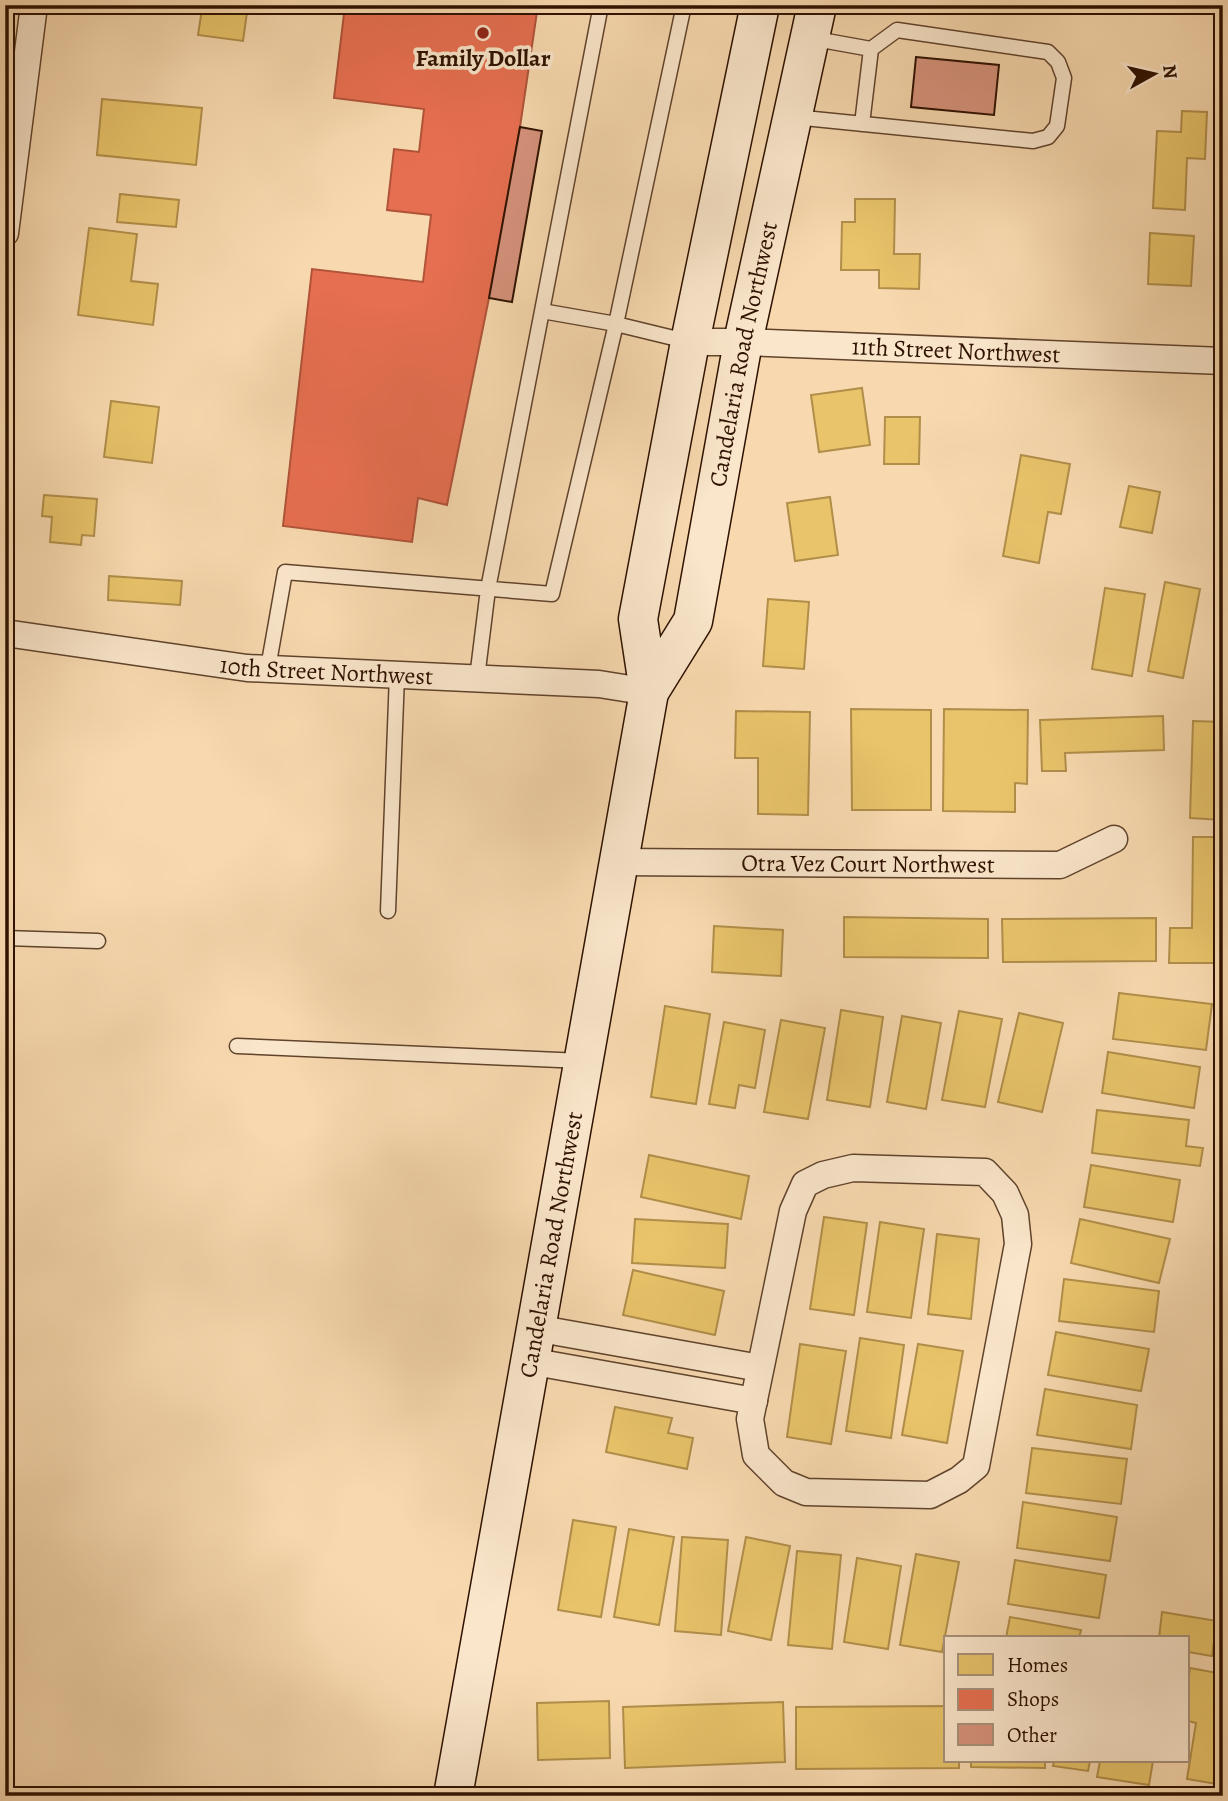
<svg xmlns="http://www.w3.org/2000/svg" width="1228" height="1801" font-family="Alegreya,serif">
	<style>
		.homes { fill: #e9c46a; stroke: #b18e4a; stroke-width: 2 }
		.shops { fill: #e76f51; stroke: #b05339; stroke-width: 2 }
		.building { fill: #d6927c; stroke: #2e1100; stroke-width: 2 }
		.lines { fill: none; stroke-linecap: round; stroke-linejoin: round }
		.lane-casing { stroke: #60432c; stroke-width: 17 }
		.street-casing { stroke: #60432c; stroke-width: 29 }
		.secondary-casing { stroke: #2e1100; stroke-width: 41 }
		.lane { stroke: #fae6cb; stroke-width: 14 }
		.street { stroke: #fae6cb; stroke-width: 26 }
		.secondary { stroke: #fae6cb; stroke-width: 38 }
		.poi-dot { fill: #8f2418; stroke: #fae6cb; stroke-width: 2.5 }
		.labels { text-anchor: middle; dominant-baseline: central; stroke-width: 7; stroke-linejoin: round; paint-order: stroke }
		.poi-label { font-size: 24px; font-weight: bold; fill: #2e1100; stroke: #fae6cb }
		.street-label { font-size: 24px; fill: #2e1100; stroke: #fae6cb }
	</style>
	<rect width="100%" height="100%" fill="#f8d9af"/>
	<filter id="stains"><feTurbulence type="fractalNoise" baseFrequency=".00286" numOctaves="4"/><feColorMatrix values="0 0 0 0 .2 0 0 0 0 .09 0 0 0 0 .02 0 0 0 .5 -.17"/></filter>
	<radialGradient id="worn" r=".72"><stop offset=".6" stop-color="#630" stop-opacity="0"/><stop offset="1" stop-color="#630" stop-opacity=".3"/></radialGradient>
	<!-- homes -->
	<path class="homes" d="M172,5H248L243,41L198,35L202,9Z
		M102,99L202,108L196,165L97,155Z
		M1182,111L1207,112L1205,159L1187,158L1185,210L1153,208L1157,131L1181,132Z
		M120,194L179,200L176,227L117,222Z
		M855,199H895L894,254H920L919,289L879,288V270H841L842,222H855Z
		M89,228L137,234L131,281L158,284L153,325L78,315Z
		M1150,233L1194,236L1191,286L1148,284Z
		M1220,237H1223V289L1214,288Z
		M862,388L870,445L819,452L811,395Z
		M111,401L159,407L152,463L104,457Z
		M885,417H920L919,464H884Z
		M1021,455L1070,464L1061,514L1048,512L1039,563L1003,556Z
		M1129,486L1160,492L1152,533L1120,527Z
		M44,495L97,499L94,536L82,535L81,545L50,542L52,517L42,516Z
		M830,497L838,555L795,561L787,503Z
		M109,576L182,581L180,605L108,600Z
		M1165,582L1200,589L1183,678L1148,671Z
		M1105,588L1145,594L1132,676L1092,669Z
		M768,599L809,602L804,669L763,666Z
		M851,709L931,710V810H852Z
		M944,709L1028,710L1027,784L1015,783V812L943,811Z
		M736,711L810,712L808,815L758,814V758H735Z
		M1163,716L1164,750L1065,753L1066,771H1042L1040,720Z
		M1193,721L1223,722V820L1190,818Z
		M1193,837H1223V963H1169L1170,928H1192Z
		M844,917L988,919V958L844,957Z
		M1156,918V961L1003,962L1002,919Z
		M714,926L783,930L781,976L712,972Z
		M1119,993L1212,1004L1206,1050L1113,1039Z
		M665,1006L710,1014L696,1104L651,1097Z
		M841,1010L883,1017L870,1107L827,1100Z
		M959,1011L1002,1019L985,1107L942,1100Z
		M1019,1013L1063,1023L1042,1112L998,1102Z
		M902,1016L941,1023L926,1109L887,1102Z
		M781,1020L825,1028L808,1119L764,1112Z
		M724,1022L765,1030L755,1088L739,1085L735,1108L709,1104Z
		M1108,1052L1200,1067L1194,1108L1102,1093Z
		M1097,1110L1189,1120L1186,1146L1203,1148L1200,1166L1092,1153Z
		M649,1155L749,1176L741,1219L641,1197Z
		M1091,1165L1180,1180L1173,1222L1084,1207Z
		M824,1217L867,1223L854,1315L810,1309Z
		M635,1219L728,1224L725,1268L632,1263Z
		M1080,1219L1170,1239L1159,1283L1071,1263Z
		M880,1222L924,1229L911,1318L867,1312Z
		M937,1234L979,1239L971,1319L928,1314Z
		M633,1270L724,1291L715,1335L623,1315Z
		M1064,1279L1159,1291L1154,1332L1059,1321Z
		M1056,1332L1149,1349L1141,1391L1048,1375Z
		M860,1338L904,1345L891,1438L846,1431Z
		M800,1344L846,1351L831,1444L787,1437Z
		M918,1344L963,1351L947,1443L902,1435Z
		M1045,1389L1137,1405L1131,1449L1037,1435Z
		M615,1407L672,1418L668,1433L693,1438L687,1469L606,1452Z
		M1032,1448L1127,1459L1121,1504L1026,1493Z
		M1023,1502L1117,1517L1110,1561L1017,1548Z
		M573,1520L616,1527L601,1617L558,1610Z
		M629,1529L674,1537L659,1625L614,1617Z
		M682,1537L728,1540L721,1635L675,1631Z
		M746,1537L790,1546L771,1640L728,1631Z
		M797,1551L841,1555L832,1649L788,1645Z
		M916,1554L959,1562L942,1652L900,1645Z
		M857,1558L901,1566L888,1649L844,1642Z
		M1015,1560L1106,1575L1099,1618L1008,1604Z
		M1162,1612L1217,1621L1212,1656L1188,1652V1638H1159Z
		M1010,1617L1081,1630L1079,1638H1006Z
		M1190,1668L1223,1674V1785L1187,1779L1196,1723L1188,1721V1684Z
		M609,1701L610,1758L538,1760L537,1703Z
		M783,1702L785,1762L625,1768L623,1707Z
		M946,1706V1761H959V1768L796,1769V1707Z
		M971,1761H1045V1768L971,1767Z
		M1054,1761H1090L1088,1771L1053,1766Z
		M1100,1761H1153L1149,1785L1097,1777Z"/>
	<!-- shops -->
	<path class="shops" d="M345,5H538L520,127L489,298L447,505L418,498L412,542L283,526L312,269L423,282L431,215L387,210L394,149L419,152L424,109L334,98Z"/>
	<!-- building -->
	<path class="building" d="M916,57L999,65L994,115L911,107Z
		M520,127L542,131L512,302L489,298Z"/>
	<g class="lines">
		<!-- lane casing -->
		<g class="lane-casing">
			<path id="lane" d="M794,117L1033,141L1048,137L1057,126L1064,78L1058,62L1048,52L897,30L871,49L810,38
				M862,124L871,49
				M542,311L601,5
				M268,668L285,572L552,594L616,324L690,342
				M477,678L488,589L542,311L616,324L684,5
				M388,911L397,675
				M5,938L98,941
				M237,1046L582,1061"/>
		</g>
		<!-- street casing -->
		<g class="street-casing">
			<g id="street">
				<path d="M5,233L34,5"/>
				<path id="s1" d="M690,342H743L1223,361"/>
				<path id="s2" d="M5,633L247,668L599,684L649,692"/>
				<path id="s3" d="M618,862L1060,865L1114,839"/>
				<path d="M853,1168L985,1172L1005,1193L1015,1215L1018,1244L976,1466L959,1480L930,1495L806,1492L784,1483L756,1455L750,1419L793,1211L805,1184L823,1175Z"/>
				<path d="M535,1328L760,1368"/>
				<path d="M529,1361L754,1401"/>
			</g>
		</g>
		<!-- secondary casing -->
		<g class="secondary-casing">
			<g id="secondary">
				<path id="s4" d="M649,692L693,621L743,342L817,5"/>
				<path id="s5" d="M453,1796L649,692L638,619L690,342L760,5"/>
			</g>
		</g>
		<!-- lane -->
		<use href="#lane" class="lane"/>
		<!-- street -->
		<use href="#street" class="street"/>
		<!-- secondary -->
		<use href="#secondary" class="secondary"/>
	</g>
	<!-- markers -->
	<circle class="poi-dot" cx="483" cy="33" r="7"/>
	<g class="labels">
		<!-- poi labels -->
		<g class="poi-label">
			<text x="483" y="58">Family Dollar</text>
		</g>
		<!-- street labels -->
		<g class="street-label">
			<text stroke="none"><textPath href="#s1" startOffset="266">11th Street Northwest</textPath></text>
			<text stroke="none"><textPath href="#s4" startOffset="355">Candelaria Road Northwest</textPath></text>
			<text stroke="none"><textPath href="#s2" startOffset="324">10th Street Northwest</textPath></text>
			<text stroke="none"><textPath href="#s3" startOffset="250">Otra Vez Court Northwest</textPath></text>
			<text stroke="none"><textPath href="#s5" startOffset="560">Candelaria Road Northwest</textPath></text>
		</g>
	</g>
	<!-- margin -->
	<rect width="1228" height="1801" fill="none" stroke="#f8d9af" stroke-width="28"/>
	<rect x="7" y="7" width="1214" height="1787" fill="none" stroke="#2e1100" stroke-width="3.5"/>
	<rect x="14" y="14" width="1200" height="1773" fill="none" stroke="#2e1100" stroke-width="2"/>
	<!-- legend -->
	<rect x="944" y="1636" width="245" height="126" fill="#fae6cb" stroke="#a8917a" stroke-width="2"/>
	<rect x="958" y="1654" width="35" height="21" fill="#e9c46a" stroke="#a8917a" stroke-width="2"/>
	<text x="1007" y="1672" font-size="21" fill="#2e1100">Homes</text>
	<rect x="958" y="1689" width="35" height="21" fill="#e76f51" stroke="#a8917a" stroke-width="2"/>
	<text x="1007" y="1706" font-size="21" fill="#2e1100">Shops</text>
	<rect x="958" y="1724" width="35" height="21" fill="#d6927c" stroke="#a8917a" stroke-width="2"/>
	<text x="1007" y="1742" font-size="21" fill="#2e1100">Other</text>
	<!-- north arrow -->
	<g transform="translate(1154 74) rotate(82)" stroke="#fae6cb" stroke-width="5" paint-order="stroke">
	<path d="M0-5L12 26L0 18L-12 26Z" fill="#2e1100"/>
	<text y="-10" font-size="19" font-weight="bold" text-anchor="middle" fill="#2e1100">N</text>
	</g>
	<rect width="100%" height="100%" filter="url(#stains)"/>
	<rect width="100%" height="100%" fill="url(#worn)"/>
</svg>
